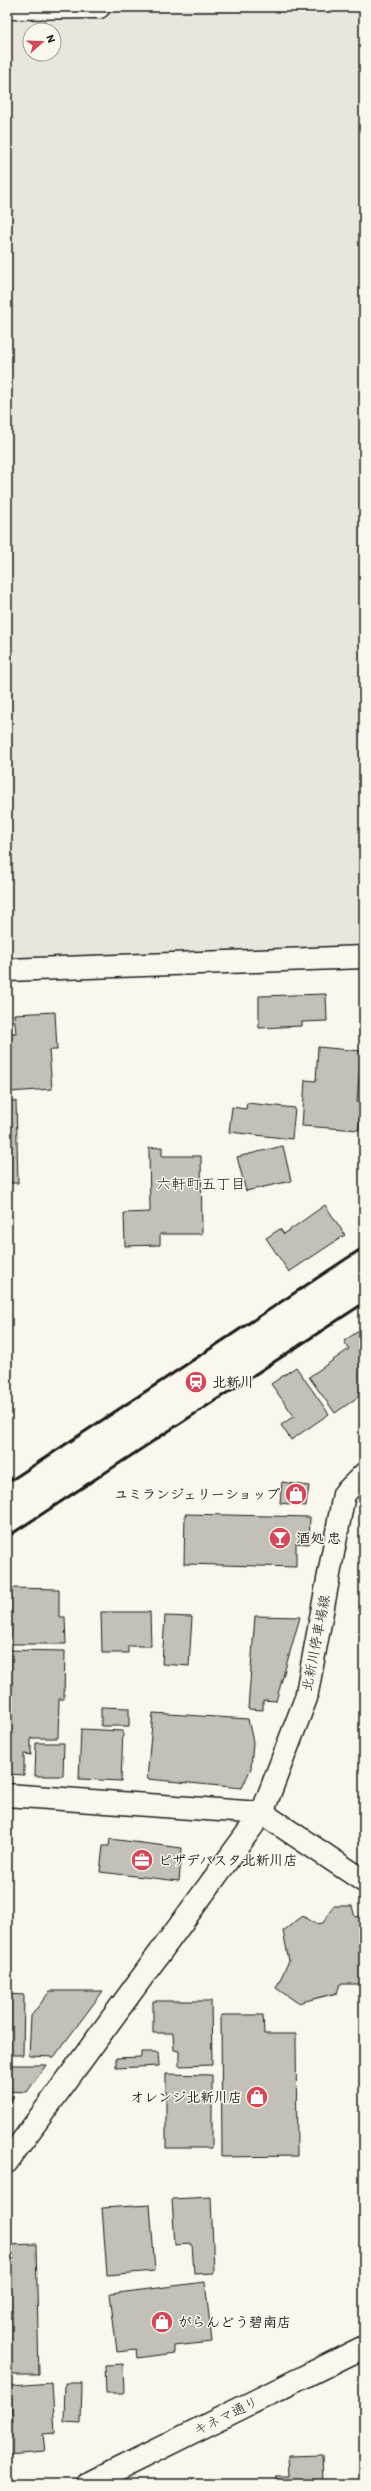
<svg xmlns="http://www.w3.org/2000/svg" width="371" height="2491" font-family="Itim,'Klee One',sans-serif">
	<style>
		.built { fill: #eae6dc; fill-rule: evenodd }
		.building { fill: #c3c0b8; stroke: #1c1c1c }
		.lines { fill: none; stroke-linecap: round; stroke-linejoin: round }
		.minor-casing { stroke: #1c1c1c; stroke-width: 25 }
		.major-casing { stroke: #1c1c1c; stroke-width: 25 }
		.minor { stroke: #fbf7ec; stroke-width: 22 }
		.major { stroke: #fbf7ec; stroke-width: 22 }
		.rail { stroke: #1c1c1c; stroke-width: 3 }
		.labels { text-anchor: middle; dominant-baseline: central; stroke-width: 3; stroke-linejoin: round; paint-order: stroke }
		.poi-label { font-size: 14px; font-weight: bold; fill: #1c1c1c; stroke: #fbf7ec; text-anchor: start }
		.street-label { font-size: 14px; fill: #1c1c1c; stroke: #fbf7ec }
		.neighbourhood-label { font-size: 15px; fill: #1c1c1c; stroke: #fbf7ec }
	</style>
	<rect width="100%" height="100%" fill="#fbf7ec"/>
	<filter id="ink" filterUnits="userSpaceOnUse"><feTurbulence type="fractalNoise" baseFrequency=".025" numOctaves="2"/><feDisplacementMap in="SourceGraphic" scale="8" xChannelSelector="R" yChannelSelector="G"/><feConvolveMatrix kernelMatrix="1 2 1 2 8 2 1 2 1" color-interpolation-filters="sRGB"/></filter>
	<g filter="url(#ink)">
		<!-- built -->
		<path class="built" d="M364,7V957L7,970V8ZM30,30H54V54H30Z"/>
		<!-- building -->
		<path class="building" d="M326,994L327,1021L302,1022V1026L259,1028V996Z
			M55,1012L57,1050H49L52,1089L10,1092L7,1047L11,1046L10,1033H16L14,1014Z
			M318,1047L361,1051L357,1102H361L359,1130L302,1126L305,1080L316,1081Z
			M7,1101H16L18,1183H7Z
			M247,1103L295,1108L292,1139L229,1132L232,1107L246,1109Z
			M283,1146L291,1181L246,1191L237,1157Z
			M162,1147V1156H201L202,1234H160V1245L125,1246L124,1213L150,1212L149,1148Z
			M325,1205L345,1235L289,1272L266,1238L280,1229L284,1234Z
			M364,1327V1400L361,1395L335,1413L309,1377L349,1349L344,1341Z
			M296,1367L329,1414L291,1440L281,1425L294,1416L271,1384Z
			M282,1482L309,1486L306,1506L280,1503Z
			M185,1514L310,1517L309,1544L296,1543V1567L184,1564Z
			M10,1588L59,1589V1617H65L66,1644H7V1598H10Z
			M101,1612H150L151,1646H128V1653H102Z
			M165,1616L192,1617L189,1666L162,1664Z
			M255,1616L300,1617L276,1701L263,1700V1710L248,1709Z
			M7,1650L65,1651L64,1699H59L58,1738H31V1755L24,1754V1775L7,1774Z
			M101,1707L129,1708V1726H101Z
			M153,1713L248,1719L253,1742L251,1768L242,1788L147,1779Z
			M81,1729L123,1731L121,1781L79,1779Z
			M36,1743H64L63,1776H35Z
			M110,1839L182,1848L179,1881L100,1872L103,1846H109Z
			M333,1906H352L355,1917L364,1916V1984H340L337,1993L298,2003L276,1988L289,1961L283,1931L303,1916L316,1924L323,1923Z
			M50,1991H103L54,2057L29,2056L31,2016Z
			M7,1994L24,1995L23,2055H7Z
			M153,2001H211L212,2065L179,2066V2051L174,2050L173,2033H153Z
			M221,2015H263L264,2034H296L297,2156L222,2157Z
			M141,2052H158L159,2066L116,2068V2058L141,2057Z
			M7,2065H46L27,2092L7,2091Z
			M166,2074L212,2075V2148H166Z
			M7,2096H14L7,2111Z
			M211,2197L214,2273L194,2274L192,2244L175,2245L172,2199Z
			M150,2205L155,2271L107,2275L102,2208Z
			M36,2244L39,2375H7V2245Z
			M205,2282L212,2342L174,2346V2353L137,2358L136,2350L117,2352L110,2294Z
			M123,2364L124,2393H106L105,2365Z
			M52,2383L55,2433L43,2434L45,2452L7,2455V2423L13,2422L10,2386Z
			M65,2383H82L81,2423L64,2422Z
			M322,2455L323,2484H276V2476H289L288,2456Z"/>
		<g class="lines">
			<!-- minor casing -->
			<g class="minor-casing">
				<path id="minor" d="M7,8L99,7
					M7,970L364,957
					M7,1795L262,1813L364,1881
					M7,2162L262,1813
					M88,2484L364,2347"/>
			</g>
			<!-- major casing -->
			<g class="major-casing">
				<path id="major" d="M262,1813L306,1698L344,1494L364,1474"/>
			</g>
			<!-- minor -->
			<use href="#minor" class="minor"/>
			<!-- major -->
			<use href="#major" class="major"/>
			<!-- rail -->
			<path class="rail" d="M7,1483L364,1247
				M7,1537L364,1303"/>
		</g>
	</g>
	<!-- icons -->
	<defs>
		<g id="station-disc" transform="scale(1.15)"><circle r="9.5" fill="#d1495b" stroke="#fbf7ec"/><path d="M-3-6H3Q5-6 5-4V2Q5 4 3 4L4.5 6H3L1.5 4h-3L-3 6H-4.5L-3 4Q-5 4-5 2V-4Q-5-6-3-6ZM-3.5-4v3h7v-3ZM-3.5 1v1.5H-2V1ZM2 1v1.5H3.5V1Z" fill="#fff"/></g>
		<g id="shop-disc" transform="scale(1.15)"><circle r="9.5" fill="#d1495b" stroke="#fbf7ec"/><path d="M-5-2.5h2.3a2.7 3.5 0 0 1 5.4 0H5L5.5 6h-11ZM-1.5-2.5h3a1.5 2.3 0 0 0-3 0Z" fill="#fff"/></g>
		<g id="bar-disc" transform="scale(1.15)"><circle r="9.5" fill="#d1495b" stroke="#fbf7ec"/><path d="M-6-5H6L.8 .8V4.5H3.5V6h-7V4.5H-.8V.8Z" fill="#fff"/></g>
		<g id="office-disc" transform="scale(1.15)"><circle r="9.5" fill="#d1495b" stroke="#fbf7ec"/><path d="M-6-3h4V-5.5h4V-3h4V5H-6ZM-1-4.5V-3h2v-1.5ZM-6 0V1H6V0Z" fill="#fff"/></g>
	</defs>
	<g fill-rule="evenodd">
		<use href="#station-disc" x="196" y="1382"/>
		<use href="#shop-disc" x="296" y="1494"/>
		<use href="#bar-disc" x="280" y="1538"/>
		<use href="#office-disc" x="142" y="1860"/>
		<use href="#shop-disc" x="257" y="2097"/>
		<use href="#shop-disc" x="162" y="2322"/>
	</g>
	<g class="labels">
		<!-- poi labels -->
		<g class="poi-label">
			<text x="212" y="1382">北新川</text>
			<text x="280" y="1494" text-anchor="end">ユミランジェリーショップ</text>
			<text x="296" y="1538">酒処 忠</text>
			<text x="158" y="1860">ピザデパスタ北新川店</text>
			<text x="242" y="2097" text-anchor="end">オレンジ北新川店</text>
			<text x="178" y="2322">がらんどう碧南店</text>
		</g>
		<!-- street labels -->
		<g class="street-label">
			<text transform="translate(316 1643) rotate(-79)">北新川停車場線</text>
			<text transform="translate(226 2416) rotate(-26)">キネマ通り</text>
		</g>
		<!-- neighbourhood labels -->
		<g class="neighbourhood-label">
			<text x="201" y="1184">六軒町五丁目</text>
		</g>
	</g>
	<!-- margin -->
	<rect width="371" height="2491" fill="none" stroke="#fbf7ec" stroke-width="24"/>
	<rect x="12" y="12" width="347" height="2467" fill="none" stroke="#1c1c1c" stroke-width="1.5" filter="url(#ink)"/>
	<!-- north arrow -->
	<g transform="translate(42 42) rotate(70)"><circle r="19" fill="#fbf7ec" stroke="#a29f99"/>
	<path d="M0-3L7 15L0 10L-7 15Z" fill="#d1495b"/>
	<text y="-6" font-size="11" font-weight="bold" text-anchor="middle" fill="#1c1c1c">N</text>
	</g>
</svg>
